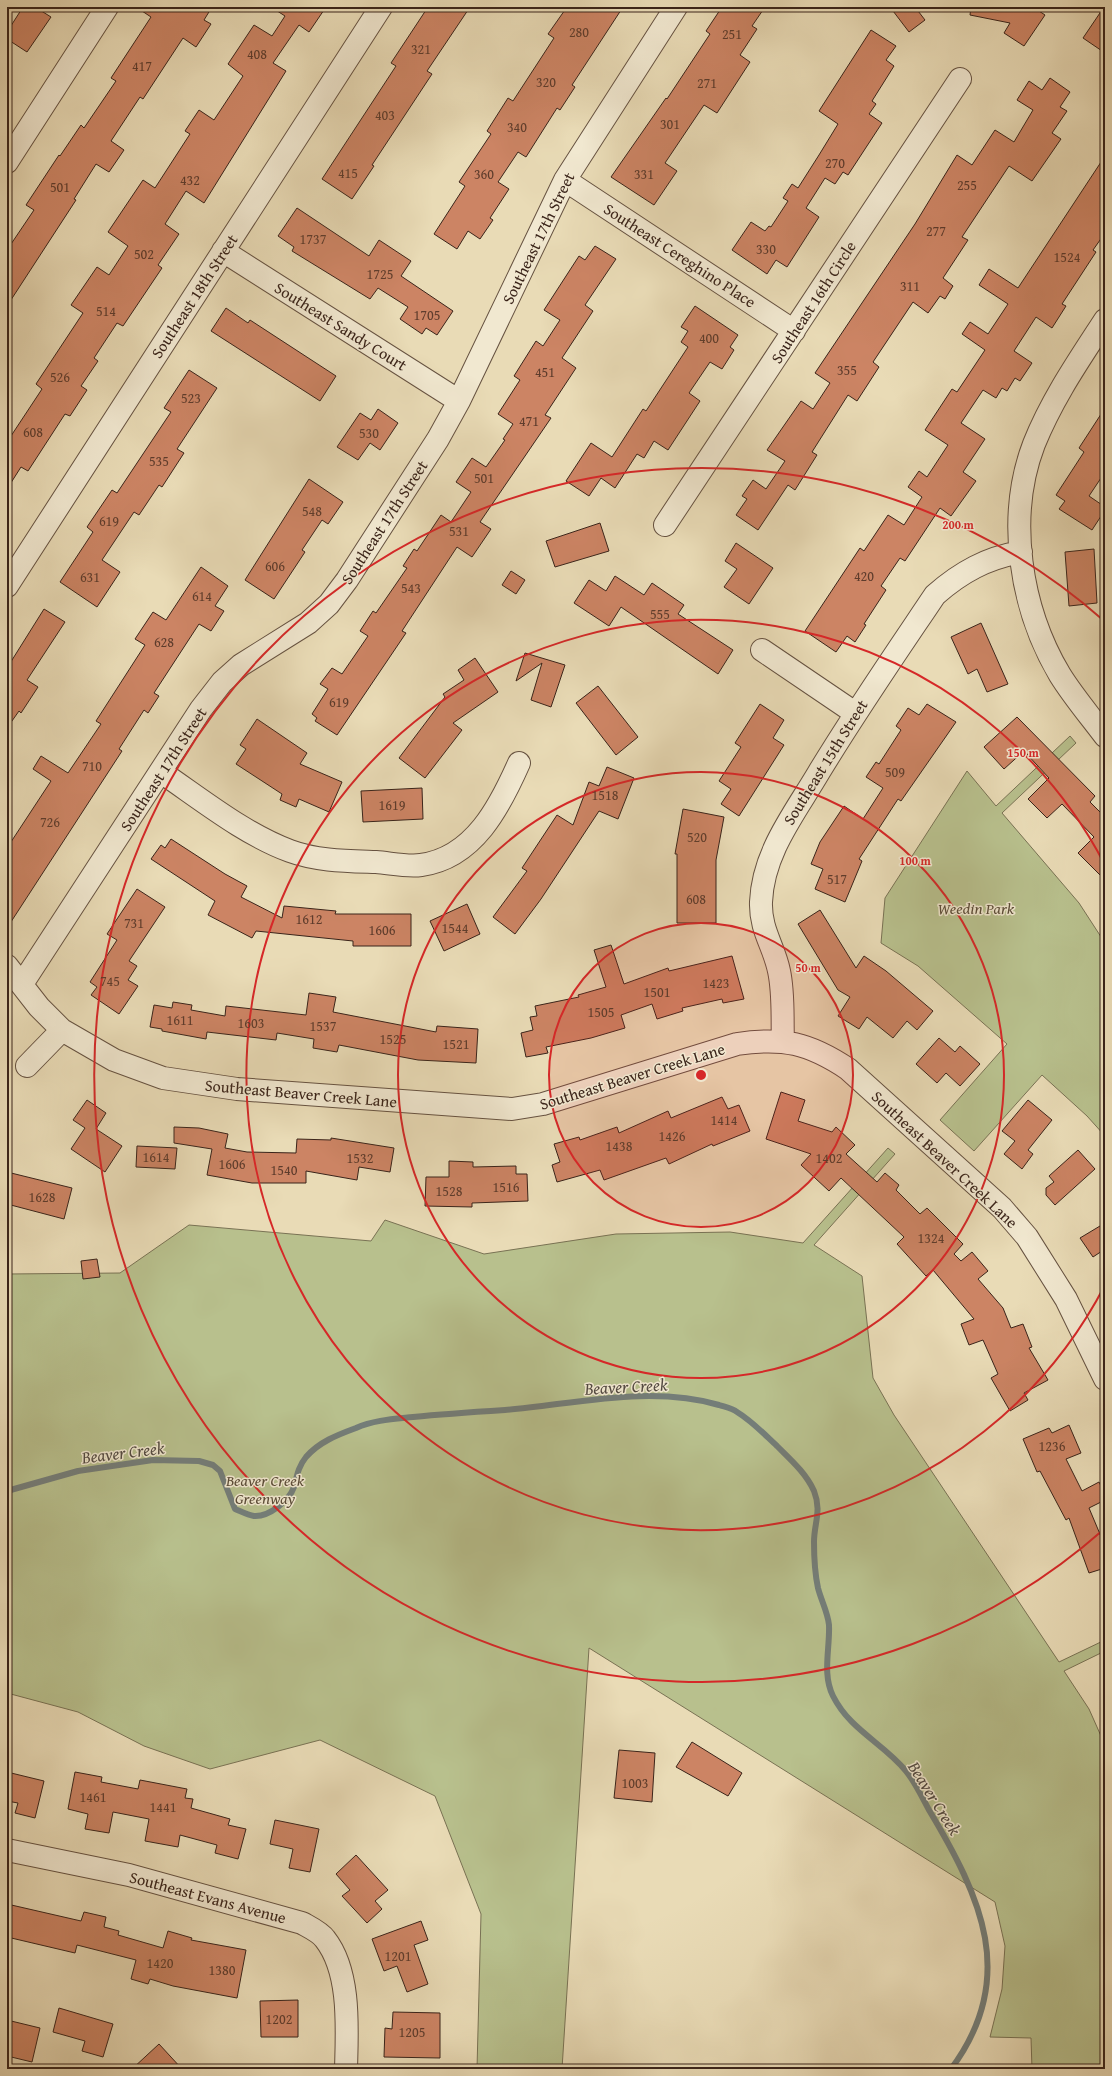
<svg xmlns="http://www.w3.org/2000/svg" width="1112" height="2076" font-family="'Gentium Book Plus',serif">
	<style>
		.green { fill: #b8c08d; stroke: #797254 }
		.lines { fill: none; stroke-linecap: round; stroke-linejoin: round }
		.stream { stroke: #747d78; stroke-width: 6 }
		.building { fill: #cc8464; stroke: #3a241a }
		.street-casing { stroke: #665241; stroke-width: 24 }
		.street { stroke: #f1e8d0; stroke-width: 22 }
		.ring { fill: none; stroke: #d62828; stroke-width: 2 }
		.labels { text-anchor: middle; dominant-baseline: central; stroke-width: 3; stroke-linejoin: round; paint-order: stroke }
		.number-label { font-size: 14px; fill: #5e3c2c }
		.street-label { font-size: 16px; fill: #3a241a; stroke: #f1e8d0 }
		.park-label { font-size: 16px; font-style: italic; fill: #5a4b37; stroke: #f1e8d0 }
		.water-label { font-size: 17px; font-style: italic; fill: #524941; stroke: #f1e8d0 }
		.centre { fill: #d62828; stroke: #f1e8d0; stroke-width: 2 }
		.ring-label { font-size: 12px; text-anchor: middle; font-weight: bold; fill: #d62828; stroke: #f1e8d0; stroke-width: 3; stroke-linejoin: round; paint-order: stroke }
	</style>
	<rect width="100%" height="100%" fill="#e9dbb6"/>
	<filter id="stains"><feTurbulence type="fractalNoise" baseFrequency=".005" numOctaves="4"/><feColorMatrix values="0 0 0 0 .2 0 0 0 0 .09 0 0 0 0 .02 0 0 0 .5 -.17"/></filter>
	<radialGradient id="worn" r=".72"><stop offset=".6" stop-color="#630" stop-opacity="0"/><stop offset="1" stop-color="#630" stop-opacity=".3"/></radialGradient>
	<!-- green -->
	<path class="green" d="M1070,736L1076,743L1002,813L1079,903L1105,943V1136L1087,1116L1042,1075L974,1151L940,1120L1007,1044L918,966L881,943L885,898L967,771L996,806Z
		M888,1148L895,1154L814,1245L862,1276L873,1378L894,1415L1059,1662L1105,1640V1651L1064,1671L1089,1709L1105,1745V2069H1032L1031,2038L990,2037L1002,1989L1005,1946L995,1902L589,1648L562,2069H477L481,1914L435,1796L320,1740L210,1769L144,1746L78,1712L7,1693V1274L120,1273L189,1225L371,1241L385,1220L484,1254L616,1234L730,1232L803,1243Z"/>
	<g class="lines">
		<!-- stream -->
		<path class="stream" d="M7,1491L78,1471L153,1460L199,1461L213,1465L220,1471L235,1509C240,1511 248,1515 254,1516C269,1517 289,1501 294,1487C297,1476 298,1467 306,1457C319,1442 337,1435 356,1428C374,1420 394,1419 413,1417C444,1414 474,1412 505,1410C575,1404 650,1385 719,1405C725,1407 732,1408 737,1412C752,1421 764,1434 777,1446C790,1459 806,1473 814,1491C822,1511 814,1523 814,1542C814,1557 815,1574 818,1588C821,1600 828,1613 829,1625C830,1649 822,1674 833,1696C850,1730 883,1743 906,1771C915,1782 922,1797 929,1810C981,1897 1019,1978 951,2069"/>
	</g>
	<!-- building -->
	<path class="building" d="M23,7H35L51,17L27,52L7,39V32Z
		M136,7H212L204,20L211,24L196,47L183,38L143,99L140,97L111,141L124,150L109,172L96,164L74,199L76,200L7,306V250L34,210L26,205L59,155L60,156L81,125L84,128L116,81L111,78L151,17Z
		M271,7H326L309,32L299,25L273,63L286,71L204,203L186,191L165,224L179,234L158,265L162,268L123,326L117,323L94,358L98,361L81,386L87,390L70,416L65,414L28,471L21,467L7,489V442L42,389L36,384L83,313L71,305L97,267L109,275L128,246L108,232L143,180L155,188L190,134L185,131L199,110L214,120L243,76L228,64L254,25L272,36L285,16Z
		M428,7H470L427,71L432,74L372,165L374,166L352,199L322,179L396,66L391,63Z
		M567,7H623L572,85L575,87L560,110L557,108L526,157L518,152L498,182L509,189L490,218L493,220L480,239L468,231L457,249L434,234L465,186L459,182L491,134L487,131L508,98L513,101L554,38L548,34Z
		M722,7H765L752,26L757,29L740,55L750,62L717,113L704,105L665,163L677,171L654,205L611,177L666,98L667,99L710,34L706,31Z
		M890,7H915L925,20L909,32Z
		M971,7H1033L1045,15L1024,46L1004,33L1010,23L970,15Z
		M1104,7H1105V53L1083,38Z
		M871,30L896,46L886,60L894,66L872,101L876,104L869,114L882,123L848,175L843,172L835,184L825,178L806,208L819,217L787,267L776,260L767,274L732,250L751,222L765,231L769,226L771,227L788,201L783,198L792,184L798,188L819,155L838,124L819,111Z
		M1050,78L1070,92L1060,107L1067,111L1052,133L1061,139L1032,181L1009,166L962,237L968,240L943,278L953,286L945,299L940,296L928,313L913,302L873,362L879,367L857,401L848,395L812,452L817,455L795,490L788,485L758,530L736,515L747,499L742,496L753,480L766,489L785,461L767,450L801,401L813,409L830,383L815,373L915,224L957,155L972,165L995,130L1014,142L1033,110L1017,100L1029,81L1042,90Z
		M1105,156V233L1093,250L1096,252L1062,304L1066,306L1052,328L1036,317L1014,351L1032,363L1020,381L1015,378L1007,391L1002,388L996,398L983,390L961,423L985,439L963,472L976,481L951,516L940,508L905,561L900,558L881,586L886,590L864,624L866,625L855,642L847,636L836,652L805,631L860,548L864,551L888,515L904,525L922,497L908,487L919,471L927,477L948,445L925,430L952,389L957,392L985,350L962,334L970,322L988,334L1008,304L979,285L989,269L1018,288Z
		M297,208L369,256L379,240L411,261L401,276L453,311L437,335L426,328L422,334L400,319L408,307L378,288L370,299L292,251L294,247L278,236Z
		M595,246L616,259L585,305L593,311L562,358L576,368L545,415L551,418L480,522L491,529L472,557L457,547L402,631L406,633L337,735L315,721L317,718L312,714L328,689L320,684L332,668L342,674L368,636L360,631L373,611L376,613L407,568L403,566L414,549L417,551L441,515L451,522L471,492L456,482L472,458L486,467L505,440L503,439L513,424L498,414L520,380L514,376L536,341L543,346L560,320L544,310L579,256L585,260Z
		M695,306L738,335L730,347L734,350L722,369L710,362L689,393L700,401L668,450L654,441L644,458L637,454L615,488L601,478L589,496L566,481L591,443L612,457L643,409L646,411L688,347L681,342L688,331L681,327Z
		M226,308L248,323L250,320L336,376L320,401L211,331Z
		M189,370L217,388L177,449L184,453L162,487L159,485L139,515L134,512L102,560L120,572L97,607L60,582L93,532L87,527L112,490L117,493L171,412L164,408Z
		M1105,408V472L1089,496L1105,507V510L1092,530L1059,509L1065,501L1056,495L1084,452L1079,448Z
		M378,409L398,423L380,450L370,443L358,460L337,447L360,413L371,420Z
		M309,479L343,502L328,524L322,520L302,550L305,552L274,599L245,580Z
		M600,523L609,551L555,567L546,541Z
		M736,543L773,568L749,604L724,587L737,569L725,561Z
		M1094,549L1097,603L1069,606L1065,552Z
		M201,567L228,586L215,606L224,611L211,631L199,624L154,693L159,696L148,713L144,710L119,749L122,751L7,928V848L51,781L33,769L41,756L68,773L101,724L96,721L145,645L135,639L153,612L166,620Z
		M511,571L525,580L516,594L502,585Z
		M615,576L644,595L652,583L684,605L678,614L733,650L718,674L621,607L609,626L574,603L589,580L606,591Z
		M44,609L65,622L27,680L38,687L21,713L19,711L7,728V668Z
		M981,623L1008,684L987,692L977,669L968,674L951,637Z
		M525,653L565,665L551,707L531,700L542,663L516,681Z
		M475,658L498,692L453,723L462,730L425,778L399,758L445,697L443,694L464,680L458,670Z
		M598,686L638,737L616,755L576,703Z
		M760,704L784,720L773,738L784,745L739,816L721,804L731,789L719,781L741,747L735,743Z
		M927,704L956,722L901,801L898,799L859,859L862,861L845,902L815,889L823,869L811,864L820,842L844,806L863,819L883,788L866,777L876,762L879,764L901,730L896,726L908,708L919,715Z
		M1017,717L1095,796L1090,802L1105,817V880L1078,853L1094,837L1062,804L1047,818L1028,799L1049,778L1024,751L1004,769L984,747Z
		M257,719L307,753L300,764L342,782L329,812L299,799L296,807L280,800L282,794L236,764L246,749L240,745Z
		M607,767L634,778L618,819L599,811L541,899L515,934L493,917L527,871L522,868L557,815L573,825L589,782L599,786Z
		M422,788L423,819L363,822L361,791Z
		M683,809L724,817L716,860V923H677V854H675Z
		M171,839L225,874L247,886L241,897L282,918L284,906L336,911L335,914H411V946H353V941L256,931L252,938L208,915L215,901L151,859L161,845L165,848Z
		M137,889L165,907L129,961L137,966L128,980L138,986L119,1014L91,995L97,987L90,982L117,940L107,934Z
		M467,904L480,934L444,951L430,921Z
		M820,910L856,968L864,956L886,971L933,1011L917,1030L907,1021L893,1038L867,1017L859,1029L838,1016L850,997L838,990L798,924Z
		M611,945L624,984L668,968L669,971L732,956L744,999L723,1003L722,999L682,1008L683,1011L657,1019L652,1004L621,1015L625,1028L591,1038L546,1047L548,1053L526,1057L521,1033L533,1030L530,1017L537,1016L535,1006L579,997L578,995L606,987L594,950Z
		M309,993L336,997L333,1012L436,1032L437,1026L478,1029L476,1063L418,1060L339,1045L337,1052L313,1048L314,1039L277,1033L276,1040L207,1032L206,1039L162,1031V1029L150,1027L154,1005L172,1008L173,1002L192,1005L191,1010L225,1016L226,1006L306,1015Z
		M939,1038L955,1052L960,1046L980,1064L960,1086L946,1073L937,1083L916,1064Z
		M781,1092L805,1100L798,1121L832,1132L836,1127L855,1145L846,1154L877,1182L885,1173L899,1185L896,1190L920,1214L927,1208L963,1244L954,1254L961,1261L972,1252L988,1271L978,1279L1003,1308L1011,1328L1023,1324L1032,1347L1029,1348L1048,1380L1024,1393L1028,1400L1010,1411L991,1378L998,1374L983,1340L969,1345L961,1324L974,1319L933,1270L926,1276L897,1244L904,1237L841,1178L829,1191L801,1165L811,1154L766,1139Z
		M722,1097L728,1109L739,1105L750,1131L713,1146L712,1144L669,1164L666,1158L604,1180L600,1170L557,1182L552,1165L560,1162L554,1144L579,1137L580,1140L617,1127L619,1133L668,1111L671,1118Z
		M87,1100L106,1113L96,1129L122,1146L105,1172L71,1149L85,1128L73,1120Z
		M1028,1100L1052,1120L1028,1150L1033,1154L1022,1169L1004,1154L1015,1141L1002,1131Z
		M174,1127L199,1128L228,1134L225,1148L247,1152L296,1153L297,1139L331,1140V1138L394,1148L390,1172L359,1167L357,1180L306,1171V1183H252L207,1175L212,1149L174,1143Z
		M137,1146L177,1148L175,1169L136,1167Z
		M1078,1150L1095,1169L1055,1205L1046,1195V1188L1054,1182L1049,1176Z
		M449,1161L473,1162V1167L516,1166V1174H527L528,1201L472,1203V1207L425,1206L426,1177H449Z
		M7,1172L72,1188L64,1219L7,1204Z
		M1105,1223V1249L1093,1257L1080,1238Z
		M97,1259L100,1277L83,1279L81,1261Z
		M1069,1425L1081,1453L1066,1459L1082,1491L1099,1482L1105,1494V1500L1089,1508L1105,1546V1568L1089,1573L1069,1518L1066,1520L1040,1471L1037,1472L1023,1439L1049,1428L1052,1433Z
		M692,1742L742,1773L728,1796L676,1767Z
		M619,1750L655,1753L652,1802L614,1798Z
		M7,1772L44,1781L35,1818L15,1813L18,1803L7,1801Z
		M75,1772L102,1777L101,1782L138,1789L140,1780L187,1789L185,1798L193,1799L191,1808L230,1819L228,1825L246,1829L238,1859L215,1853L217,1845L180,1835L178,1847L145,1841L149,1819L113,1812L109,1833L85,1829L88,1814L68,1809Z
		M275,1820L319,1829L310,1872L289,1868L293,1849L270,1844Z
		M356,1855L388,1890L375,1901L382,1909L367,1923L342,1896L350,1890L336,1874Z
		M7,1904L81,1921L84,1912L106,1917L104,1927L119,1931L118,1935L163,1948L168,1931L192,1938L191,1940L246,1950L237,1998L173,1986L150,1979L148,1984L131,1979L136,1960L77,1945L75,1953L7,1937Z
		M421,1921L428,1940L414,1945L428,1984L407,1992L397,1966L384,1971L372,1939Z
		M298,2000V2037H261L260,2001Z
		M59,2008L113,2024L103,2057L82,2051L85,2041L53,2032Z
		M393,2012L440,2013V2058L384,2057L385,2028L392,2029Z
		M7,2020L40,2028L32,2062L7,2056Z
		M159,2044L182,2069H132Z"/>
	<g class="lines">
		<!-- street casing -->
		<g class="street-casing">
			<path id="street" d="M7,162L107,7
				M565,180L794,331
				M223,251L459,401
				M1105,320C1079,360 1052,399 1034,444C1006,517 1020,608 1060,675C1073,696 1090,716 1105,736
				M665,525L960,79
				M7,586L381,7
				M762,650L855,713
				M161,772C201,799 244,834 290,851C317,861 347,861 376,862C390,863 407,867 421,865C474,858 500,806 519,763
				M7,966L39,1007L62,1030L114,1060L163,1078L237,1089L512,1109L543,1104L737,1044C783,1037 809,1043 848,1069L1002,1208L1027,1237L1066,1299L1105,1379
				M22,984L201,709L222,682L241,665L308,623L329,604L347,580L438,439L459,401L565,180L676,7
				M783,1041C782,1018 784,994 779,971C774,946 760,930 761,902C763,852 795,813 819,772C856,711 896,653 935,595C961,572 987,558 1021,552
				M27,1066L62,1030
				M7,1850L129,1875L302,1923C309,1927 320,1932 325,1939C351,1972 347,2029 346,2069"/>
		</g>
		<!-- street -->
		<use href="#street" class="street"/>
	</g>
	<!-- distance rings -->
	<circle cx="701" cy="1075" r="152" fill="#d62828" fill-opacity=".12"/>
	<g class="ring">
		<circle cx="701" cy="1075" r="152"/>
		<circle cx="701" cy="1075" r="303"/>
		<path d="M1105 1285A455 455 0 1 1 1105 865"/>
		<path d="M1103 1530A607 607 0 1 1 1103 620"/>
	</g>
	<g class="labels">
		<!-- number labels -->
		<g class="number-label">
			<text x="579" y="32">280</text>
			<text x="732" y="34">251</text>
			<text x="421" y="49">321</text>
			<text x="257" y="54">408</text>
			<text x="142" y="66">417</text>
			<text x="546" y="82">320</text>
			<text x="707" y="83">271</text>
			<text x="385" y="115">403</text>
			<text x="670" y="124">301</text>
			<text x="517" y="127">340</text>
			<text x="835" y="163">270</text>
			<text x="348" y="173">415</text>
			<text x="484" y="174">360</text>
			<text x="644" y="174">331</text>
			<text x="190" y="180">432</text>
			<text x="967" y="185">255</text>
			<text x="60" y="187">501</text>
			<text x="936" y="231">277</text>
			<text x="313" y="239">1737</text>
			<text x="766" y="249">330</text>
			<text x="144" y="254">502</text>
			<text x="1067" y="257">1524</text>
			<text x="380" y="274">1725</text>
			<text x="910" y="286">311</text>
			<text x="106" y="311">514</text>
			<text x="427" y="315">1705</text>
			<text x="709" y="338">400</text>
			<text x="847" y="370">355</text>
			<text x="545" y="372">451</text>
			<text x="60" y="377">526</text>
			<text x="191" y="398">523</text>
			<text x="529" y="421">471</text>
			<text x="33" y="432">608</text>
			<text x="369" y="433">530</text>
			<text x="159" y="461">535</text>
			<text x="484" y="478">501</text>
			<text x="312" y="511">548</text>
			<text x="109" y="521">619</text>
			<text x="459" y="531">531</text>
			<text x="275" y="566">606</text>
			<text x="864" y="576">420</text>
			<text x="90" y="577">631</text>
			<text x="411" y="588">543</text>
			<text x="202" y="596">614</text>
			<text x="660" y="614">555</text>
			<text x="164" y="642">628</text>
			<text x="339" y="702">619</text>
			<text x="92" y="766">710</text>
			<text x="895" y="772">509</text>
			<text x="605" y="795">1518</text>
			<text x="392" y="805">1619</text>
			<text x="50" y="822">726</text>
			<text x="697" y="837">520</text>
			<text x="837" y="879">517</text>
			<text x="696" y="899">608</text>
			<text x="309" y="919">1612</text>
			<text x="134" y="923">731</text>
			<text x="455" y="928">1544</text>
			<text x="382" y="930">1606</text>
			<text x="110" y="981">745</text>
			<text x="716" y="983">1423</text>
			<text x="657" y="992">1501</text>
			<text x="601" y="1012">1505</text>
			<text x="180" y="1020">1611</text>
			<text x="251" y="1023">1603</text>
			<text x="323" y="1026">1537</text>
			<text x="393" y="1039">1525</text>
			<text x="456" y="1044">1521</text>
			<text x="724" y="1120">1414</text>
			<text x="672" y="1136">1426</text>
			<text x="619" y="1146">1438</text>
			<text x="156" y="1157">1614</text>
			<text x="360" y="1158">1532</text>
			<text x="829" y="1158">1402</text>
			<text x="232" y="1164">1606</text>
			<text x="284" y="1170">1540</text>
			<text x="506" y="1187">1516</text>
			<text x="449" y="1191">1528</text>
			<text x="42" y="1197">1628</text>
			<text x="931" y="1238">1324</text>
			<text x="1052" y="1446">1236</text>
			<text x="635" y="1783">1003</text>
			<text x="93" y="1797">1461</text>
			<text x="163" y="1807">1441</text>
			<text x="398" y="1956">1201</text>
			<text x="160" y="1963">1420</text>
			<text x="222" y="1970">1380</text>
			<text x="279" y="2019">1202</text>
			<text x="412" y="2032">1205</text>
		</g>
		<!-- street labels -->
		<g class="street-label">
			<text transform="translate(538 238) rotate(-64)">Southeast 17th Street</text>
			<text transform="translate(680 255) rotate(33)">Southeast Cereghino Place</text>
			<text transform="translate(194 296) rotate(-57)">Southeast 18th Street</text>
			<text transform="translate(813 302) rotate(-57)">Southeast 16th Circle</text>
			<text transform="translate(341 326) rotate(32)">Southeast Sandy Court</text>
			<text transform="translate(384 522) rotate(-57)">Southeast 17th Street</text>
			<text transform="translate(825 762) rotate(-58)">Southeast 15th Street</text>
			<text transform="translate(163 769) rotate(-57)">Southeast 17th Street</text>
			<text transform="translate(632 1076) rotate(-17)">Southeast Beaver Creek Lane</text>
			<text transform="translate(301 1093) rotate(5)">Southeast Beaver Creek Lane</text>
			<text transform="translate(945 1159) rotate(43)">Southeast Beaver Creek Lane</text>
			<text transform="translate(208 1897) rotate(15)">Southeast Evans Avenue</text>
		</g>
		<!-- park labels -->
		<g class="park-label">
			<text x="976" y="908">Weedin Park</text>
			<text x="265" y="1480">Beaver Creek<tspan x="265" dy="18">Greenway</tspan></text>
		</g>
		<!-- water labels -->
		<g class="water-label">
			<text transform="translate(626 1386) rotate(-3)">Beaver Creek</text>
			<text transform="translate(123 1452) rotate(-7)">Beaver Creek</text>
			<text transform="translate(935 1798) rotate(58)">Beaver Creek</text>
		</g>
	</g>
	<circle cx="701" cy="1075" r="6" class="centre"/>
	<g class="ring-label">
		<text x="958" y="529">200 m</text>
		<text x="1023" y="757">150 m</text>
		<text x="915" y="865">100 m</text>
		<text x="808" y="972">50 m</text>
	</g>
	<!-- margin -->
	<rect width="1112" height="2076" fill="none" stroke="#e9dbb6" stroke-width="24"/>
	<rect x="8" y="8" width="1096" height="2060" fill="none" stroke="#3a241a" stroke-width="2"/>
	<rect x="12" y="12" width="1088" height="2052" fill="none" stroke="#3a241a"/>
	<rect width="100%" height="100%" filter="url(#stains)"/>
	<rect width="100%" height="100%" fill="url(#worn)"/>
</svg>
